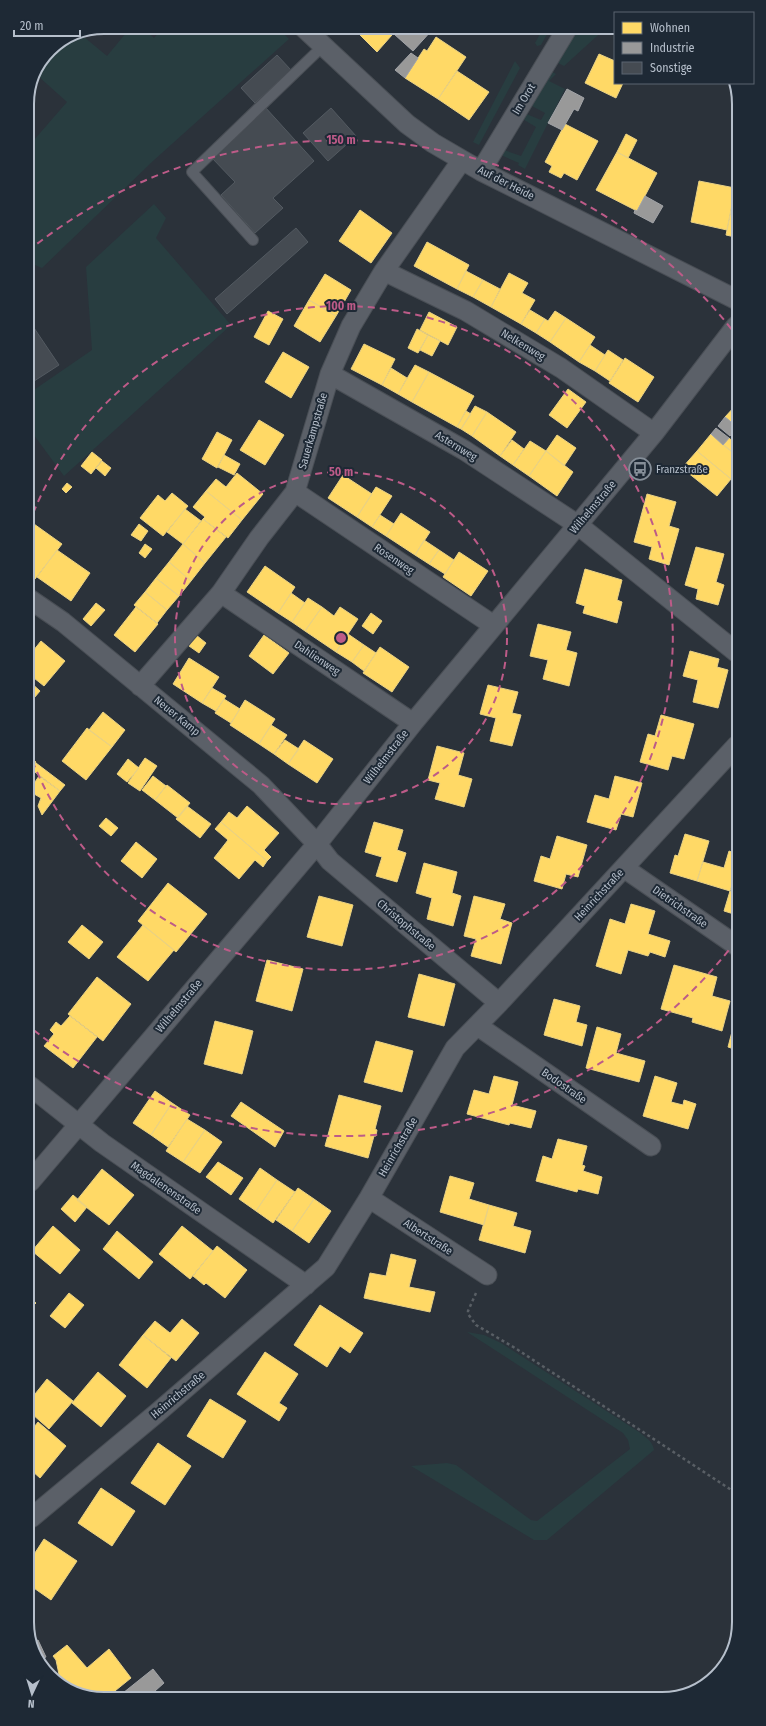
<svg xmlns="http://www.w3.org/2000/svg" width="766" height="1726" font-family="'Fira Sans Condensed',sans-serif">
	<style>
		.green { fill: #283d40 }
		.homes { fill: #ffd966; stroke: #e9d184 }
		.industry { fill: #999; stroke: #a2a4a8 }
		.building { fill: #454b52; stroke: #535a61 }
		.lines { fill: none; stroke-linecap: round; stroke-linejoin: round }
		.lane-casing { stroke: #494e55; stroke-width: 12 }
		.street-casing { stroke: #494e55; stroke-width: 21 }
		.path { stroke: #595f65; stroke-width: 2.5; stroke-dasharray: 3 3; stroke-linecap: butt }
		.lane { stroke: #5b6068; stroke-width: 10 }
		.street { stroke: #5b6068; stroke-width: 19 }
		.ring { fill: none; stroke: #bd5b88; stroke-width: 2; stroke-dasharray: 7 5 }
		.labels { text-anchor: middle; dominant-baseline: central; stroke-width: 4; stroke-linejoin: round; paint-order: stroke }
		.street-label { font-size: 11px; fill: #b6bfcb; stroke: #1e2935 }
		.poi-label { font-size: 11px; fill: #b6bfcb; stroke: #1e2935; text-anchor: start }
		.rim { fill: none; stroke: #b6bfcb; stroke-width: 2 }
		.centre { fill: #bd5b88; stroke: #1e2935; stroke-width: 2 }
		.ring-label { font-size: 12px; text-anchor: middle; font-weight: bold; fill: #bd5b88; stroke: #1e2935; stroke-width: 4; stroke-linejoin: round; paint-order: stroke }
	</style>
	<rect width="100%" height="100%" fill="#2b323a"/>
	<!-- green -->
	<path class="green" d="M131,27H142L154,38L164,27H277L289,39L153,161L42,268L28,262L27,148L67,102L38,76L50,49L75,33L78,32L107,56Z
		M544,27H551L541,45L537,46L535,43Z
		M589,27H607L564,66L554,61L571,36Z
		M515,61L520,68L479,145L473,142Z
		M549,70L556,74L549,81L565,89L525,169L518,165L519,163L503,156L502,153L504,150L521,156L536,127L521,118L524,113L541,120L545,113L530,105Z
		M154,204L166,218L156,238L231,325L64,476L28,427V394L92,350L86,267Z
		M467,1332L484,1335L501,1343L639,1432C646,1438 652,1440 654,1450L547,1540H534L411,1466L447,1463L456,1465L531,1520L537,1521L630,1449L628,1440L623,1433Z"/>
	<!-- homes -->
	<path class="homes" d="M352,27H399L377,52Z
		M436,37L466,57L438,99L405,78L424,49L427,51Z
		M599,54L615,61V83H623L616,98L585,83Z
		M457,71L489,92L469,120L438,99Z
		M565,124L598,141L577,180L564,173L561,178L549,172L552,166L545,162Z
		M626,134L637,140L628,158L617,152Z
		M617,152L657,173L637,211L596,190Z
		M699,181L735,188L727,230L691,222Z
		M735,191V237L726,235Z
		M360,210L392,233L371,263L339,241Z
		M427,242L469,265L457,289L414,266Z
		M466,271L483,280L473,297L457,289Z
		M509,273L528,283L522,293L535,300L521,324L491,307Z
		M325,274L351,290L336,316L309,300Z
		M483,280L500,289L491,307L473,297Z
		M309,300L336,316L320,342L294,326Z
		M530,310L545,319L536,333L521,324Z
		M268,311L283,319L269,345L254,337Z
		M555,311L566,318L550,342L536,333L545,319L548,321Z
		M429,312L457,327L448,345L420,330Z
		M566,318L595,337L579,362L550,342Z
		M417,329L428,335L418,353L408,348Z
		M428,335L440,341L432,356L420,350Z
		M364,344L395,359L382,385L351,369Z
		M590,345L605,355L595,371L579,362Z
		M608,350L623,360L610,381L595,371Z
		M283,352L309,367L291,398L265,382Z
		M625,358L654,377L638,402L609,383Z
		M415,365L429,372L412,402L398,394Z
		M391,368L407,378L398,394L382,385Z
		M429,372L474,396L457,427L412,402Z
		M568,389L586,402L567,428L549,415Z
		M736,405V426L725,417Z
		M475,406L487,412L472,436L461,429Z
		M466,411L471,414L461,429L457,427Z
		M487,412L516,432L500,456L472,436Z
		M259,420L284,435L265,465L240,450Z
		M217,432L232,440L217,468L202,459Z
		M711,434L736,455V473L731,479L697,451Z
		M557,435L576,448L564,466L546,451Z
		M729,438L736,444L732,452L723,445Z
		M512,440L524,449L513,465L500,456Z
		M530,441L546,451L529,476L513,465Z
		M546,451L573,472L557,496L529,476Z
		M697,451L731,479L717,496L682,468Z
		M92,452L102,460L91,474L81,466Z
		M224,455L240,464L234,475L218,467Z
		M102,461L111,468L105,476L96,468Z
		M237,473L263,494L242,520L206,491L216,479L226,487Z
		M343,475L372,494L357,517L328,498Z
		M67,483L72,487L66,493L62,489Z
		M376,487L392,496L372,527L357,517Z
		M206,491L242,520L228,538L203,519L205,517L193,507Z
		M172,493L188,506L163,536L140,518L158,495L165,501Z
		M647,494L676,502L669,526L679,529L669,565L649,559L652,547L634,542Z
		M185,509L201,521L183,544L167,532Z
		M401,513L430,532L415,555L386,536Z
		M380,515L394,524L386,536L372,527Z
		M203,519L226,537L205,563L183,544Z
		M34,524L62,544L35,579L28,574V531Z
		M139,524L148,531L141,541L131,535Z
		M424,540L439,550L429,564L415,555Z
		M145,544L152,549L145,558L139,553Z
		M183,544L205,563L191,581L169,562Z
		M696,547L724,554L716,582L724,585L718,605L696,599L698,589L685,585Z
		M57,550L90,573L71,601L37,577Z
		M439,550L454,560L445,574L429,564Z
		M459,552L488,571L471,596L443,577Z
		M169,562L191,581L179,596L156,578Z
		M265,566L295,587L278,613L247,592Z
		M585,569L622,580L617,600L622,602L617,623L583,613L585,606L576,603Z
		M156,578L179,596L167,610L145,592Z
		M145,592L167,610L157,623L134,605Z
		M291,593L305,603L292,622L278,613Z
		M308,598L322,607L305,631L292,622Z
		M96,603L105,610L91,626L83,619Z
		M136,607L158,624L135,652L114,635Z
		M322,607L334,616L340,607L358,619L336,652L305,631Z
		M371,613L382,621L373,634L362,626Z
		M538,624L571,632L566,650L577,653L569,686L543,679L548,660L530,656Z
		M348,634L364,645L352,662L336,652Z
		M196,635L206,643L199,653L189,646Z
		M264,635L289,653L273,674L249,656Z
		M41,641L65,661L44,686L29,674V656Z
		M364,645L376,653L364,671L352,662Z
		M380,647L409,667L392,692L363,673Z
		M690,651L719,659L717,667L728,670L718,708L693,702L698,680L683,676Z
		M189,658L219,677L202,703L173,684Z
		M29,681L40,691L29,704Z
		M488,685L518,692L512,713L521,715L512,746L490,741L496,718L480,714Z
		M212,688L226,696L216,711L202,703Z
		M224,699L240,709L231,723L215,713Z
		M245,700L275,719L259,744L230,725Z
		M103,712L125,730L112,747L89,730Z
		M661,715L694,724L684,759L672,756L668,770L640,762L648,734L655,736Z
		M271,725L287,735L274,754L259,744Z
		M87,728L112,747L86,780L62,761Z
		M285,740L299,749L288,764L274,754Z
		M304,740L333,759L317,783L288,764Z
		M437,746L464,753L458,775L472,779L464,807L435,799L440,783L428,780Z
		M29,757L36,762L29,772Z
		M145,758L157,766L140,791L128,783Z
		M128,759L139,768L127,782L117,774Z
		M36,763L65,785L60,791L31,769Z
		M39,776L60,791L42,815L38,806L41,798L29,791Z
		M153,776L166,786L155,800L142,790Z
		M615,776L642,783L633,817L621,814L616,830L587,822L595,795L609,799Z
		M167,785L190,803L178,818L155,800Z
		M187,806L211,824L200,838L176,819Z
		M247,806L279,833L264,850L271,857L267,861L221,822L229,812L237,818Z
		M106,818L118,828L111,836L99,826Z
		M221,822L267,861L263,867L255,860L239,879L214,858L228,840L215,829Z
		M374,822L403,830L397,850L406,853L397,882L376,876L382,857L365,852Z
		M685,834L709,841L697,881L670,873L675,855L678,856Z
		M557,836L587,845L578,877L566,874L562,889L534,881L541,856L550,859Z
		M136,842L157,859L142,878L121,861Z
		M729,851L737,854V867L730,891L697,881L703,862L724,868Z
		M424,863L457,872L452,893L461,896L453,926L427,919L432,898L416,893Z
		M168,883L207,914L176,952L138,921Z
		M730,891L737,893V915L724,911Z
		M319,896L353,905L342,946L307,937Z
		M474,896L505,904L500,919L512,923L501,964L471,956L476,939L464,936Z
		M631,904L655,911L648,934L670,941L665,957L650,952L648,956L628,950L621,974L596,966L610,919L625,924Z
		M82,925L103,942L89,959L68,942Z
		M143,925L174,950L148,981L117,957Z
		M267,960L303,969L292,1011L256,1001Z
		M674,965L717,977L712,996L730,1001L722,1031L692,1022L693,1018L661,1009Z
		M419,974L455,984L444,1026L408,1017Z
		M97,977L131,1004L103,1041L68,1014Z
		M554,999L580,1006L576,1022L587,1025L582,1046L544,1035Z
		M70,1016L97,1037L73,1068L44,1046L54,1034L50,1030L56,1022L61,1026Z
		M215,1021L253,1031L242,1074L204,1064Z
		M734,1024L737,1025V1050L728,1047Z
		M597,1027L621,1034L616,1053L645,1061L639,1082L586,1068Z
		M376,1041L413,1051L402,1092L364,1082Z
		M494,1076L518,1082L512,1105L536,1111L531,1128L510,1123L509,1125L467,1114L474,1090L489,1094Z
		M655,1076L677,1083L671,1102L683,1105L684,1100L696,1104L688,1129L643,1116Z
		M155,1091L172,1103L151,1135L133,1123Z
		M339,1095L381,1106L375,1129L377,1130L376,1136H374L368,1158L325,1146Z
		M241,1102L284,1131L275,1147L231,1116Z
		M172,1103L190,1115L168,1147L151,1135Z
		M187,1119L205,1130L183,1162L166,1151Z
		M205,1130L222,1142L200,1173L183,1162Z
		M558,1139L587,1146L582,1165L585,1166L583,1171L602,1177L598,1194L578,1189L577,1192L536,1181L543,1156L552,1159Z
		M218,1162L243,1178L231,1195L206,1177Z
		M260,1168L277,1180L256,1211L239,1199Z
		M102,1169L134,1195L109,1225L77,1200Z
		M450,1176L474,1183L469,1199L489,1205L484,1225L440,1212Z
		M277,1180L295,1192L273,1223L256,1211Z
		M298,1188L314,1199L292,1231L276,1220Z
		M73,1195L87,1207L75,1222L61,1209Z
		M314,1199L331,1211L309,1243L292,1231Z
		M489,1205L517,1213L513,1226L531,1231L525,1253L479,1240Z
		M53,1226L80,1250L60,1274L32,1251Z
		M182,1226L213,1251L190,1279L159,1254Z
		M117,1231L153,1262L139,1279L103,1249Z
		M217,1246L247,1270L225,1298L206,1283L204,1285L193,1276Z
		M391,1254L416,1260L409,1287L435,1292L430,1312L364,1298L370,1273L386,1276Z
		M69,1293L84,1305L65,1328L50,1316Z
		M30,1298L36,1303L30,1309Z
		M320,1305L363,1333L350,1353L340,1346L327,1367L294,1345Z
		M182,1319L199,1333L176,1361L143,1335L155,1321L170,1333Z
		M143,1335L171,1358L147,1388L119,1365Z
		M265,1352L298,1374L279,1403L287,1408L279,1421L237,1394Z
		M98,1372L126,1396L101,1427L72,1403Z
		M47,1379L73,1401L49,1429L31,1413V1399Z
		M210,1399L246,1421L223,1458L187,1436Z
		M38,1422L66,1446L40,1478L31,1470V1431Z
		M158,1443L191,1466L165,1505L131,1483Z
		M101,1488L135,1511L112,1546L78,1523Z
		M44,1539L77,1561L51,1600L31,1586V1559Z
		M67,1645L87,1668L109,1649L131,1678L105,1699H99L61,1684L56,1660L53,1656Z"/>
	<!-- industry -->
	<path class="industry" d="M399,27H429L432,30L413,51L394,34Z
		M411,53L418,58L405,78L395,70Z
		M567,89L584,98L578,111L574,109L562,130L548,123Z
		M645,196L663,206L653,223L634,213L635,210L637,211Z
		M725,417L736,426V429L730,436L718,426Z
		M716,428L729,438L723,445L711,434Z
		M38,1640L46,1657L40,1660L31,1647V1643Z
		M153,1669L164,1683L146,1699H128L123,1693Z"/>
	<!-- building -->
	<path class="building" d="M277,55L291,70L255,103L241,88Z
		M265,107L314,161L273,198L283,208L255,233L221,195L235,182L211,157Z
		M331,108L356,136L328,161L303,133Z
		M296,228L308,242L227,314L215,299Z
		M28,319L59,365L28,385Z"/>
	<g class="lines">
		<!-- lane casing -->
		<g class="lane-casing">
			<path id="lane" d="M253,240L192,172L323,46"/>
		</g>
		<!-- street casing -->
		<g class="street-casing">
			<path id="street" d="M303,27L407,124L433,143L481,171L735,299
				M481,171L568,27
				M384,271L466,311L561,368L654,433
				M330,374L464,450L578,525L736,652
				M295,492L493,625
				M221,593L413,723
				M28,598L63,622L261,785L317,844L330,861L499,1003
				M140,686L221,593L259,538L295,492L330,374L351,326L384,271L462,160
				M624,868L737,946
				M478,1026L651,1146
				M30,1086L102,1143L306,1285
				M30,1182L317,844L413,723L654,433L736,326
				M369,1198L487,1275
				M31,1518L157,1413L326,1267L369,1198L455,1048L499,1003L737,745"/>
		</g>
		<!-- path -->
		<path class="path" d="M476,1293L468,1311V1314L476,1325L515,1348L739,1495"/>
		<!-- lane -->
		<use href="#lane" class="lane"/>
		<!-- street -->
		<use href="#street" class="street"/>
	</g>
	<!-- distance rings -->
	<g class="ring">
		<circle cx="341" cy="638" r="166"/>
		<path d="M29 524A332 332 0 1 1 29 752"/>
		<path d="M736 941A498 498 0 0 1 31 1028M28 251A498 498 0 0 1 733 331"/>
	</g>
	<!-- icons -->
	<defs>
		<g id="bus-ring" transform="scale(1.15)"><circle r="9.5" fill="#1e2935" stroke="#858e98" stroke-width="1.5"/><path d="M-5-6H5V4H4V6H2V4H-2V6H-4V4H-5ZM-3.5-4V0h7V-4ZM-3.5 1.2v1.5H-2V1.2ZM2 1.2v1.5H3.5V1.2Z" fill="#858e98"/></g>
	</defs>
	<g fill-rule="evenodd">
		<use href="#bus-ring" x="640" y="469"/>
	</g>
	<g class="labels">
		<!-- street labels -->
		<g class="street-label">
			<text transform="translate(524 99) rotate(-59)">Im Orot</text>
			<text transform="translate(506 183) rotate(27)">Auf der Heide</text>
			<text transform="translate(523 345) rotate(31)">Nelkenweg</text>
			<text transform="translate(313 431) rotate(-74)">Sauerkampstraße</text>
			<text transform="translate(456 446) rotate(31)">Asternweg</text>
			<text transform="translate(593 507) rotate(-50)">Wilhelmstraße</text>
			<text transform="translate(394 559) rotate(34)">Rosenweg</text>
			<text transform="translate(317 658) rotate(34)">Dahlienweg</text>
			<text transform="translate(177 716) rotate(39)">Neuer Kamp</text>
			<text transform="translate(386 757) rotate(-52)">Wilhelmstraße</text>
			<text transform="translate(599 895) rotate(-47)">Heinrichstraße</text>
			<text transform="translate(680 907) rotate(35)">Dietrichstraße</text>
			<text transform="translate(406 925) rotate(40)">Christophstraße</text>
			<text transform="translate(179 1006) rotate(-50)">Wilhelmstraße</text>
			<text transform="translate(564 1086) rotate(35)">Bodostraße</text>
			<text transform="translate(398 1147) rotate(-60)">Heinrichstraße</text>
			<text transform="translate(166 1188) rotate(35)">Magdalenenstraße</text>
			<text transform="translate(428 1237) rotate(33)">Albertstraße</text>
			<text transform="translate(178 1395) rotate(-40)">Heinrichstraße</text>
		</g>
		<!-- poi labels -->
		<g class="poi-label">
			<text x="656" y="469">Franzstraße</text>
		</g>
	</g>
	<!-- crop -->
	<path d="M0 0H766V1726H0ZM104 34H662A70 70 0 0 1 732 104V1622A70 70 0 0 1 662 1692H104A70 70 0 0 1 34 1622V104A70 70 0 0 1 104 34Z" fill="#1e2935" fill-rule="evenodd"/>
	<path class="rim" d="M104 34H662A70 70 0 0 1 732 104V1622A70 70 0 0 1 662 1692H104A70 70 0 0 1 34 1622V104A70 70 0 0 1 104 34Z"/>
	<circle cx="341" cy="638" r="6" class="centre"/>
	<g class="ring-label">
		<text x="341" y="144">150 m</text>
		<text x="341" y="310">100 m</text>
		<text x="341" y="476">50 m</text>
	</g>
	<!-- legend -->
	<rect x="614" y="12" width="140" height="72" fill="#1e2935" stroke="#5b6571"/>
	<rect x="622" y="22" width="20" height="12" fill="#ffd966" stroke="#5b6571"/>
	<text x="650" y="32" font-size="12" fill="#b6bfcb">Wohnen</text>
	<rect x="622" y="42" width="20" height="12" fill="#999999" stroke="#5b6571"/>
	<text x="650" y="52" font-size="12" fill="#b6bfcb">Industrie</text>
	<rect x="622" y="62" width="20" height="12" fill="#454b52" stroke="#5b6571"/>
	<text x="650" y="72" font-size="12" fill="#b6bfcb">Sonstige</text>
	<!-- north arrow -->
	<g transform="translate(32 1694) rotate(184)" stroke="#1e2935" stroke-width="3" paint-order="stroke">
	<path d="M0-3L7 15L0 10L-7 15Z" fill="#b6bfcb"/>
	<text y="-6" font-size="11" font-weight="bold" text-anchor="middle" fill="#b6bfcb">N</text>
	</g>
	<!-- scale -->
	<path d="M14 30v6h66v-6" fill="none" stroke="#b6bfcb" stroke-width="2"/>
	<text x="20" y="30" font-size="12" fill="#b6bfcb" stroke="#1e2935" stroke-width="3" paint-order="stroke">20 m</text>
</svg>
